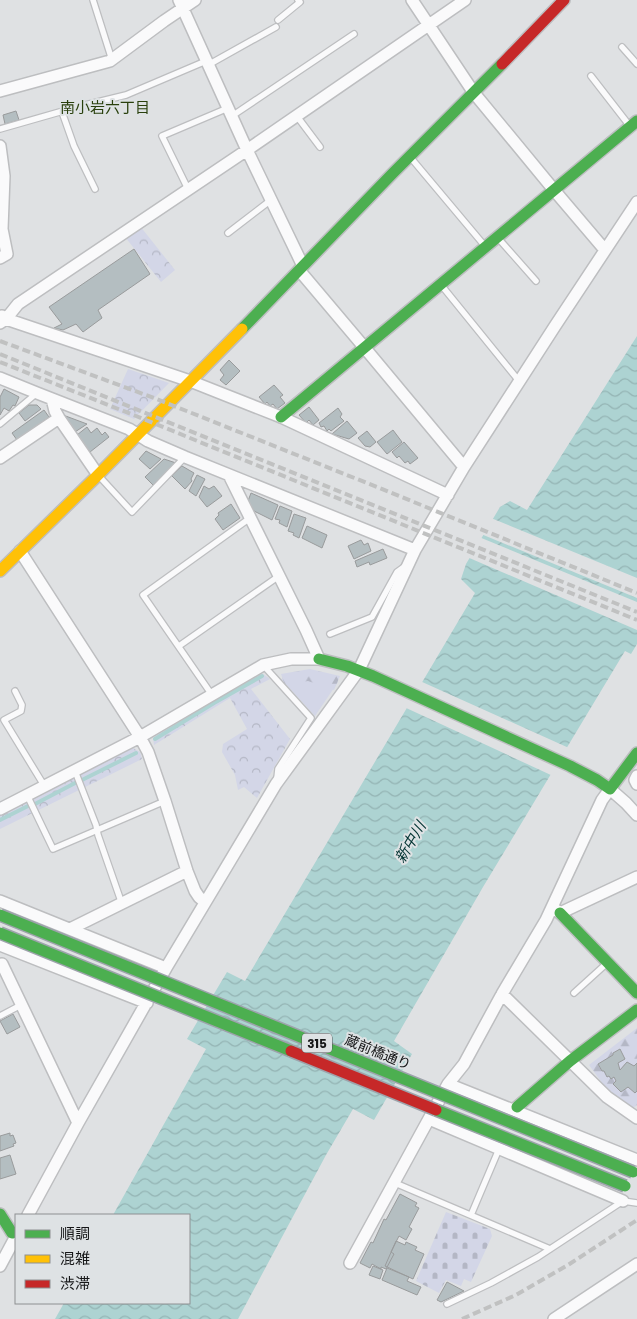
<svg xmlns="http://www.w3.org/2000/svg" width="637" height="1319" font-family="Poppins,'Noto Sans JP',sans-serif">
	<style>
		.grass { fill: #d3d6e7 }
		.forest { fill: url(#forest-firs) }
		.cemetery { fill: url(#cemetery-stones) }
		.park { fill: url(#park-crowns) }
		.water { fill: url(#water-waves) }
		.pier { fill: #dfe1e3 }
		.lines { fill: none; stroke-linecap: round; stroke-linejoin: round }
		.stream { stroke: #add3d2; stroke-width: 4 }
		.building { fill: #b4bec1; stroke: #999b9c }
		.lane-casing { stroke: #bdbec0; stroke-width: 8 }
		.street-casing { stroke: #bdbec0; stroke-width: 14 }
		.fast-casing { stroke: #bdbec0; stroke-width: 14 }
		.slow-casing { stroke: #bdbec0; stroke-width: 14 }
		.jam-casing { stroke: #bdbec0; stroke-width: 14 }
		.lane { stroke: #fafafb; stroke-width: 5.5 }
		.street { stroke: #fafafb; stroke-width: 11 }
		.fast { stroke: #4caf50; stroke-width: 11 }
		.slow { stroke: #ffc107; stroke-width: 11 }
		.jam { stroke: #c62828; stroke-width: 11 }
		.rail { stroke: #c0c1c1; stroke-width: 4; stroke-dasharray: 8 4; stroke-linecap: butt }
		.fast-bridge-casing { stroke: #9da3ab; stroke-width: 14; stroke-linecap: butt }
		.jam-bridge-casing { stroke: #9da3ab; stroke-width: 14; stroke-linecap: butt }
		.fast-bridge { stroke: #4caf50; stroke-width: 11 }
		.jam-bridge { stroke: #c62828; stroke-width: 11 }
		.labels { text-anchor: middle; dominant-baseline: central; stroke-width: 4; stroke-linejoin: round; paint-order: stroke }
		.shield { fill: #dee2e4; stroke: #515354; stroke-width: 1 }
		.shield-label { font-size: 12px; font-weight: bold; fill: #151617 }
		.street-label { font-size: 14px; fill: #151617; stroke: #dee2e4 }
		.neighbourhood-label { font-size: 15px; fill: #2a400d; stroke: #dee2e4 }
		.water-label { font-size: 15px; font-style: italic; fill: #003231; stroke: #dee2e4 }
	</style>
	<defs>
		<pattern id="forest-firs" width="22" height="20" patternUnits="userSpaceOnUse" patternTransform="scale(1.25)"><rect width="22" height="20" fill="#d3d6e7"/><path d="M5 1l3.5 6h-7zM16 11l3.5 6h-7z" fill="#b4b7c5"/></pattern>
		<pattern id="cemetery-stones" width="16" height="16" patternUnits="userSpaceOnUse" patternTransform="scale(1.25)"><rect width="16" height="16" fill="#d3d6e7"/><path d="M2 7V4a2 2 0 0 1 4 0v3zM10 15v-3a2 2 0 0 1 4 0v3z" fill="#b4b7c5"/></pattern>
		<pattern id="park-crowns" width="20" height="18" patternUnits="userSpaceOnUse" patternTransform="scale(1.25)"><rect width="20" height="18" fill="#d3d6e7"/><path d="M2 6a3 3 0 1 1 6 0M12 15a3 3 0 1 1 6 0" fill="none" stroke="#b4b7c5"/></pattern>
		<pattern id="water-waves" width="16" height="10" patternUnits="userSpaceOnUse" patternTransform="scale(1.25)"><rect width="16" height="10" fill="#add3d2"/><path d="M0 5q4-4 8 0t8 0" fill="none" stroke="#94b4b4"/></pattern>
	</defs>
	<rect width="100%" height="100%" fill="#dfe1e3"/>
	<!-- grass -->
	<path class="grass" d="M290,677L336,681L338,682L315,716L281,679Z"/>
	<!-- forest -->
	<path class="forest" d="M310,669L340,676L334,690L308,681L285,685L281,674Z
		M637,1028V1105L633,1108L608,1091L589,1065Z"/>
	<!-- cemetery -->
	<path class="cemetery" d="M446,1212L490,1229L492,1236L471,1282L464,1279L461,1286L446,1280L439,1293L416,1281Z"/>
	<!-- park -->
	<path class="park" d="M140,226L175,270L161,282L125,237Z
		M128,369L169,383L134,419L110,409Z
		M263,674L270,679L251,689L290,739L257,798L244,787L238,790L235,775L222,752L223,744L247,729L230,698L154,745L153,738L157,735L259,675Z
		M133,748L140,752L142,759L0,829V815Z"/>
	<!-- water -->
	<path class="water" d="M637,336V644L631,654L625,651L483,887L394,1041L412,1054L374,1120L353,1109L326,1155L238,1319H55L64,1303H189V1215H113L206,1049L187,1039L227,972L245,981L475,593L461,579L466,564L500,507L510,501L527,510Z"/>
	<!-- pier -->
	<path class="pier" d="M491,518L637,578V598L481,534Z
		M479,537L637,602V630L467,557Z
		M420,681L569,748L553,776L404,707Z"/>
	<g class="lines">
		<!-- stream -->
		<path class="stream" d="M155,739L214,703L262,676
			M82,780L136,753
			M35,804L77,782
			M0,820L28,806"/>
	</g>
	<!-- building -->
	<path class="building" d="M16,111L19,120L5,124L3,115Z
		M134,249L150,274L98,310L102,318L83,332L76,324L63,330L54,328L62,324L49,307Z
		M229,360L240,371L226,385L220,380L224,375L220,370Z
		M274,385L283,395L280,397L285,403L277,409L273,404L270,406L267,402L265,404L259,397Z
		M4,389L19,397L15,406L13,405L9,411L4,408L0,415V397Z
		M29,405H37L41,409L25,421L19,413Z
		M309,407L319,420L313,425L309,420L306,423L299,415Z
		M338,408L342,414L340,417L344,421L331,431L329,429L327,431L324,426L321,427L319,423Z
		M44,410L49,417L17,440L12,433Z
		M63,415L87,424L75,432Z
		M347,421L357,433L349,439L332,434Z
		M87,427L91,433L97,428L102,435L105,432L109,437L90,452L77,435Z
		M393,430L402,442L387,454L377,442Z
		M367,431L376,442L370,447L365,446L358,438Z
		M404,442L418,458L410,464L408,461L405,463L399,456L397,458L392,452Z
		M146,451L161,459L150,469L139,459Z
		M164,459L176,463L153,485L145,477Z
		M182,466L194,473L191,479L192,481L185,489L172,476Z
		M197,475L205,479L196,496L189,491Z
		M204,486L209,489L214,486L222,496L207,507L199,497Z
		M251,493L278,505L272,520L254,511L248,501Z
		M231,504L240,518L223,530L215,519L219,515L218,513Z
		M280,506L292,511L287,527L279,523L280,520L275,519Z
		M294,514L306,518L299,538L293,535L294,533L288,531Z
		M307,526L327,535L322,548L302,538Z
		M361,540L364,545L368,543L371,551L354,559L348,546Z
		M383,549L387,558L370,565L369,562L357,567L355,561Z
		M13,1014L20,1027L7,1034L0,1021Z
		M620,1049L625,1059L618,1063L620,1070L627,1062L634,1066L637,1063V1091L635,1093L628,1087L621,1092L613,1084L616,1081L614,1077L611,1079L609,1076L607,1077L604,1071H602L598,1064L613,1055V1053Z
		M10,1133V1136L13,1135L16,1143L13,1144L14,1146L0,1151V1136Z
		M10,1155L16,1174L0,1179V1158Z
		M400,1194L417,1203L415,1206L419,1208L409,1227L412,1229L406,1240L399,1236L391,1252L394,1254L386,1269L381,1267V1269L372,1264L370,1268L360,1263L371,1242L373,1243L384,1219L386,1220Z
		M396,1241L405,1245L406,1242L417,1247L415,1250L424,1254L413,1279L385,1266Z
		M373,1266L383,1270L380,1279L369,1275Z
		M387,1268L409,1277L407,1281L421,1287L417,1295L382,1280Z
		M447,1282L464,1291L441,1302L437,1300Z"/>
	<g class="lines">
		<!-- lane casing -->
		<g class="lane-casing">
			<path id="lane" d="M93,0L112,60
				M278,20L300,2L298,0
				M622,47L637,64
				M208,65L276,27
				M591,76L629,125
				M62,112L74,146L95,189
				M296,115L320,147
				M232,116L354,34
				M0,129L77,107L126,95L206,61
				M411,158L484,245
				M188,189L162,136L228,108
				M228,233L271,200
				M498,238L536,281
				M442,286L519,381
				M0,424L37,393
				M99,476L132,512L185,457
				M330,634L372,617L397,572L404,567
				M179,646L279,576
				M263,665L311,718L278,769L277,778
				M15,691L22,705L21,711L4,720L45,787
				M212,695L143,595L250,518
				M75,771L96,825L98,835L122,904
				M27,795L53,849L165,801
				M574,993L606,964
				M0,1016L21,1005
				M395,1183L550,1249
				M471,1215L499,1149
				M447,1304L491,1283L538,1257L623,1201L637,1203"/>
		</g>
		<!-- street casing -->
		<g class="street-casing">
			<path id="street" d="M179,0L247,150L303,266
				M412,0L474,93L554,190L605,250
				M0,91L110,61L164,21L195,0
				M0,146L4,176L2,229L7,254L0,258
				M2,316L6,319L190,381L281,417L448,495
				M0,323L6,319L18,304L247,150L465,0
				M0,378L37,393L129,429L148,441L185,457L415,550
				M52,399L55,411L59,418L98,475
				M0,458L59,418
				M464,467L555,326L637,202
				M20,551L140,737L148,752L165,801L187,871L195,891L199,897L205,902
				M637,776L635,780L637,784
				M0,809L140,737L263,665L291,659H319L306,630L229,475
				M0,901L166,968
				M555,909L560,913L637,877
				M70,929L187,871
				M0,945L147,1003
				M2,964L78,1123
				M502,994L607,1097L637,1118
				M448,1084L513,1110L517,1107
				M513,1110L637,1160
				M429,1119L623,1201
				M28,1215L78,1123L166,968L276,784L359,670L415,550L464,467L364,347L299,270
				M350,1263L448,1084L464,1064L502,994L546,920L602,800L610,789L626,803L637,815
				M0,1266L16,1236
				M554,1319L637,1264"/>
		</g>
		<!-- fast casing -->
		<g class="fast-casing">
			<path id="fast" d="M242,329L393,173L502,64
				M281,417L637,121
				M319,659L347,666L373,676L570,766L597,780L610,789L637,753
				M560,913L637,993
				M517,1107L570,1061L637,1010
				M0,1214L12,1233"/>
		</g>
		<!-- slow casing -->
		<g class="slow-casing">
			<path id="slow" d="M0,571L94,479L242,329"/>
		</g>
		<!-- jam casing -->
		<g class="jam-casing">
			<path id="jam" d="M502,64L564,0"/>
		</g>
		<!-- lane -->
		<use href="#lane" class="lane"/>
		<!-- street -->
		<use href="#street" class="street"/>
		<!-- fast -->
		<use href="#fast" class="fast"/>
		<!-- slow -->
		<use href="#slow" class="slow"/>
		<!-- jam -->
		<use href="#jam" class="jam"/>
		<!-- rail -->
		<path class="rail" d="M0,341L154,398L377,487L637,593
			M0,354L637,612
			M0,362L136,416L637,620
			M462,1319L516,1295L568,1265L637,1220"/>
		<!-- fast-bridge casing -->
		<g class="fast-bridge-casing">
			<path id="fast-bridge" d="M0,915L633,1172
				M0,933L291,1051
				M436,1110L625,1186"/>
		</g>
		<!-- jam-bridge casing -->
		<g class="jam-bridge-casing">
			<path id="jam-bridge" d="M291,1051L436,1110"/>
		</g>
		<!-- fast-bridge -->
		<use href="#fast-bridge" class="fast-bridge"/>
		<!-- jam-bridge -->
		<use href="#jam-bridge" class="jam-bridge"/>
	</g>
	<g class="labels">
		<!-- shield labels -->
		<rect class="shield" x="302" y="1033.5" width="30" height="19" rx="4"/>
		<g class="shield-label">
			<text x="317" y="1043">315</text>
		</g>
		<!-- street labels -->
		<g class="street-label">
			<text transform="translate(378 1052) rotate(22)">蔵前橋通り</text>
		</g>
		<!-- neighbourhood labels -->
		<g class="neighbourhood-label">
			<text x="105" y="107">南小岩六丁目</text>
		</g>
		<!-- water labels -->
		<g class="water-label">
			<text transform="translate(410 842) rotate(-59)">新中川</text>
		</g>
	</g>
	<!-- legend -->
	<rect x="15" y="1214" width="175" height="90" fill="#dee2e4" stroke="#8e9092"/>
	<rect x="25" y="1230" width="25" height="8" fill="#4caf50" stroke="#8e9092"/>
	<text x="60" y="1239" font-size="15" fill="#151617">順調</text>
	<rect x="25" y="1255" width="25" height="8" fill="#ffc107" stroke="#8e9092"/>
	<text x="60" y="1264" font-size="15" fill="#151617">混雑</text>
	<rect x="25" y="1280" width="25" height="8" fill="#c62828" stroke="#8e9092"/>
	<text x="60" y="1289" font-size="15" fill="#151617">渋滞</text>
</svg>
